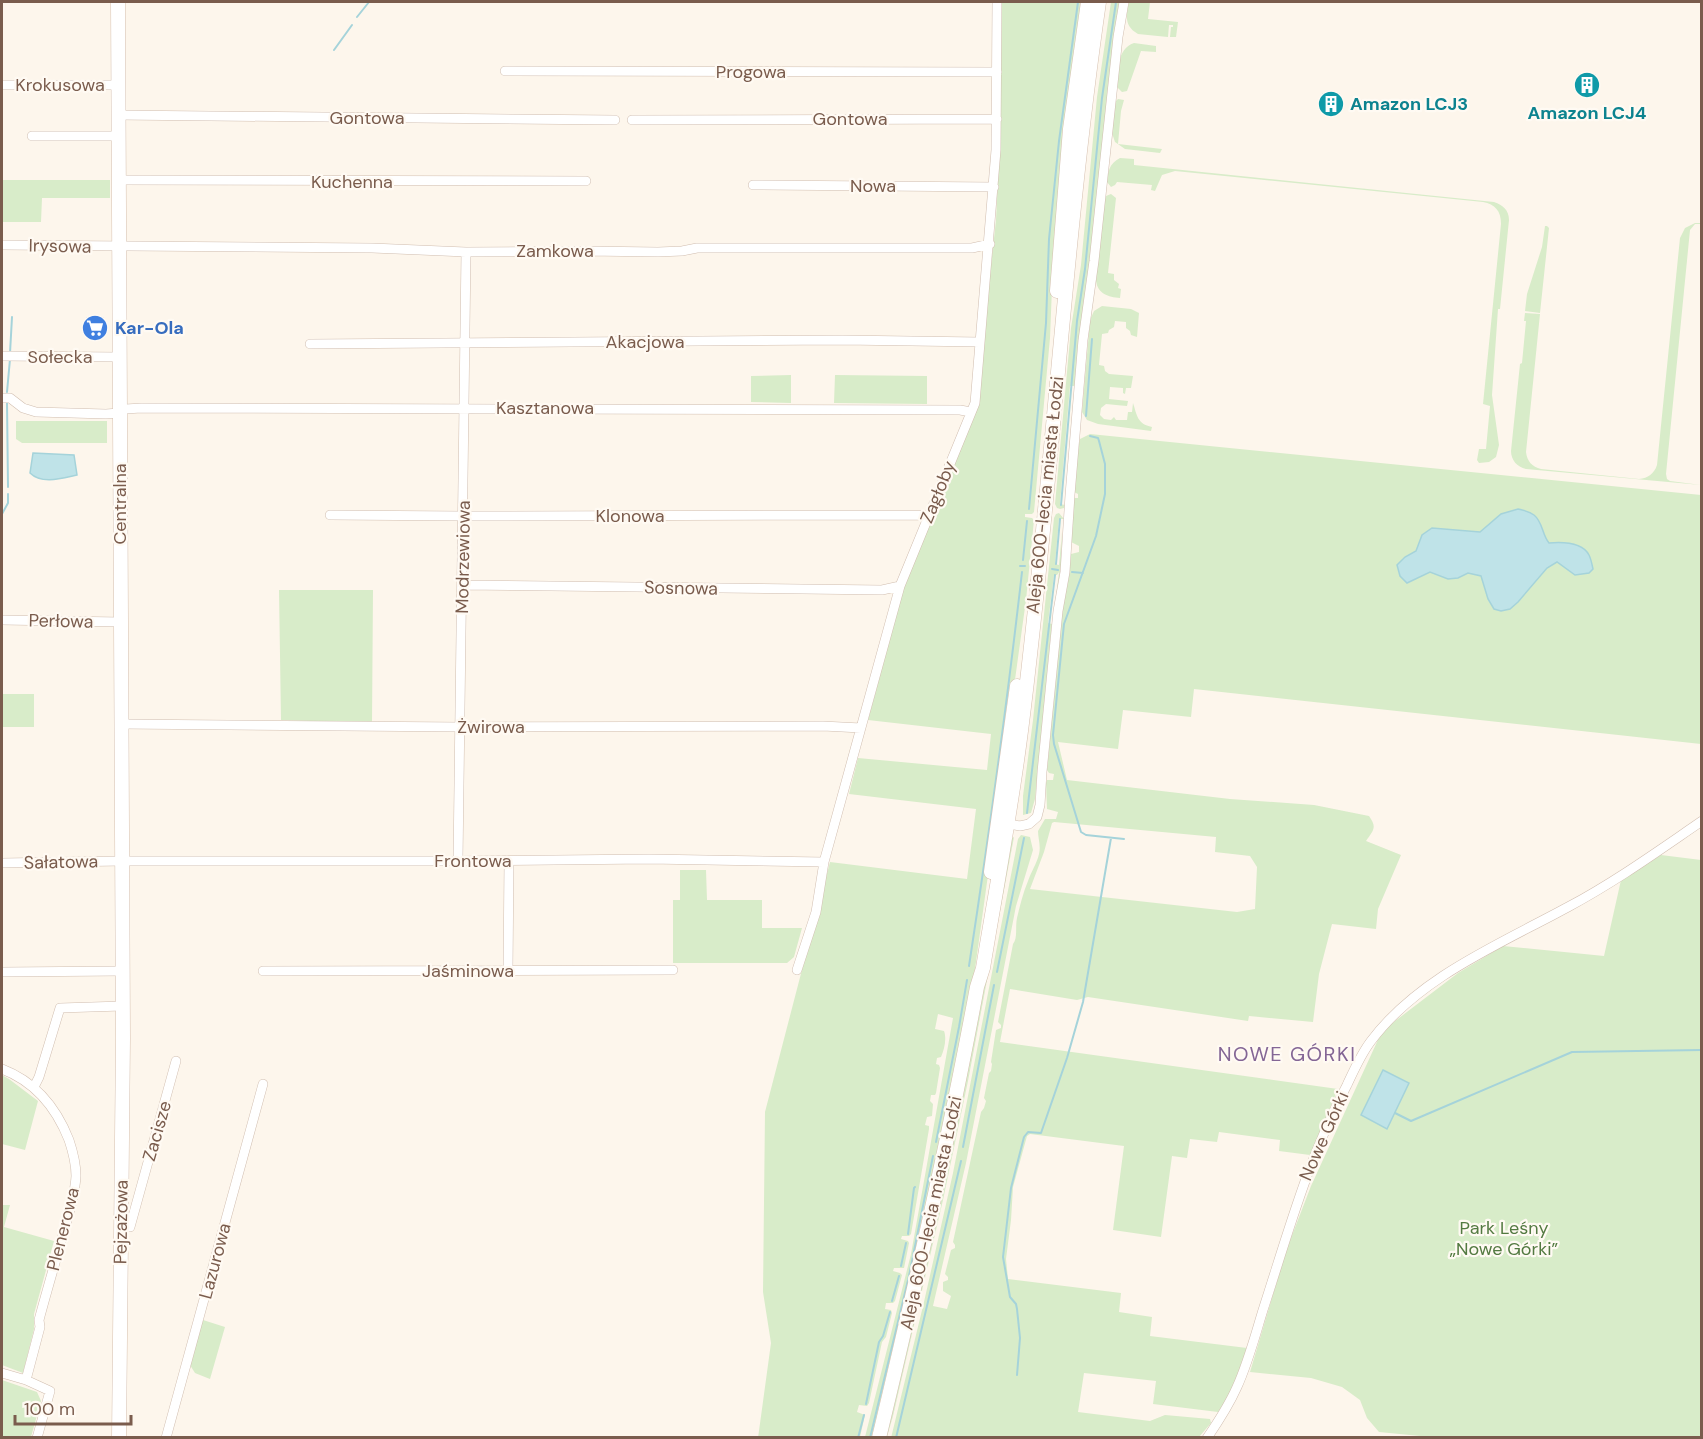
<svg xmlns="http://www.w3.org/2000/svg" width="1703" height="1439" font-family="'DM Sans',sans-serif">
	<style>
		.green { fill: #d8ecc9; fill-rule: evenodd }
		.water { fill: #bfe3e8; stroke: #a5d3da; stroke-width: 1.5 }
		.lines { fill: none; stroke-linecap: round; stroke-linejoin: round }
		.stream { stroke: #a5d3da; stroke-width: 2 }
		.street-casing { stroke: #d1beb0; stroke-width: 10 }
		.secondary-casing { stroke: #d6c0b0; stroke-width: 15 }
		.street { stroke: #fff; stroke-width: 9 }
		.secondary { stroke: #fff; stroke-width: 14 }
		.labels { text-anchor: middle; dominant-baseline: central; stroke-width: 4.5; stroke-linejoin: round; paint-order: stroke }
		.street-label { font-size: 18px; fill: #7a5c4d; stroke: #fffaf3 }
		.culture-label { font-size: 18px; font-weight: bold; fill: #0d838f; stroke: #fffaf3; text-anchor: start }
		.shop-label { font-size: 18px; font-weight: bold; fill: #366cbe; stroke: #fffaf3; text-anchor: start }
		.park-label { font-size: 18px; fill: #537a41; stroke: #fffaf3 }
		.neighbourhood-label { font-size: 20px; letter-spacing: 1.5px; fill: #846695; stroke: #fffaf3 }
	</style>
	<rect width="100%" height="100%" fill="#fdf6ec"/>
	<!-- green -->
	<path class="green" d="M1000,2H1082L1064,131L1053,262L1050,338L1034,512L1032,514H1025V517L1032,518L1034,520L1026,600L975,969L967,1012L943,1137L873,1437H865L911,1254L953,1018L938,1014L935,1029L944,1031C947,1039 944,1050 941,1057L937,1058L936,1064L939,1065L940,1068L936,1093L935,1095H931L930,1101L933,1104L932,1116L927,1117L925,1125L929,1126V1129L911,1234L909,1236H902L901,1239L908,1241L909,1243L904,1268H894L893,1271L900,1273L902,1275L895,1301L893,1303H886L885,1309L891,1310L892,1313L886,1337L882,1342L869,1403L867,1406L859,1405L857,1412L865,1415L860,1437L758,1438L771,1343L763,1292L765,1112L830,862L967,879L976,809L849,794L858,758L987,770L991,734L868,720L904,586L975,411L996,220L1000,136Z
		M1111,2H1120L1075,386H1070L1060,504L1065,505L1064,508L1060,509L1057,508L1055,504L1071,328L1081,265L1097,97Z
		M1129,2H1150L1148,19L1178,22L1176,37H1170L1171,27H1173V25H1169L1168,37L1138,34C1124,26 1126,16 1129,2Z
		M1134,43L1156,46V52L1141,51L1127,91L1122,92L1117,87C1119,71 1116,49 1134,43Z
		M1118,99L1124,100L1121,111L1118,144L1162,149L1160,153L1125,149L1115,142L1112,133L1115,102Z
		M1120,158L1134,159V165L1494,202C1503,205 1509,210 1509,220L1500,309H1498L1492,395L1499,445L1496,457L1489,462L1479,463L1477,460L1479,449H1486L1490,406L1483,404L1501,224C1501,211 1495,204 1483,202L1175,171L1162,175L1155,191L1151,190L1152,185L1117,182L1115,185L1111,187L1107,182C1108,171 1109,164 1120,158Z
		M2,180H110V198H42L41,222H2Z
		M1111,194L1116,198L1108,273L1114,274V280L1119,284L1118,288L1121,289L1120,298C1108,297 1098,294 1096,281L1104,202L1106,196Z
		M1695,223H1701V224H1695L1690,230L1666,474L1667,479L1670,481L1701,485L1526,469C1517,467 1511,460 1511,451L1520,364L1522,363L1526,321H1524L1525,313L1540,314L1526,452C1527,461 1532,467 1541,469L1639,479C1648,478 1654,474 1657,465L1680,238L1685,228Z
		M1545,226H1547L1549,228L1540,313L1525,311L1527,294L1542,247Z
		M1102,306L1131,309L1139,313L1137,337L1131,335L1130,331L1126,328V322L1115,321L1114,327L1109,330L1108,333L1102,334L1099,365L1104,366L1105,371L1109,374L1133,376L1131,388H1126L1125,394L1123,393V388L1110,387L1109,399L1128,401L1127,406C1119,405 1113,405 1106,404L1101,408L1100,415L1104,419L1111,420L1114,417L1116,420H1127L1128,412H1132L1133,403C1137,415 1137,424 1152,427L1151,431L1098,424L1087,420L1082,412L1090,320L1094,311Z
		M791,375V403L751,402V376Z
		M835,375L927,376V404L834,403Z
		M16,421H107V443H22L16,439Z
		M1090,434L1701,495V744L1194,689L1191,717L1123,710L1118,749L1058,742L1067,780L1230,799L1314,805L1369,816C1377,827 1374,830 1366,841L1401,855L1378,909L1376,929L1332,924L1319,974L1313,1022L1249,1016L1248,1021L1088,997L1077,1000L1010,989L1000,1042L1338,1089L1310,1155L1279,1151L1280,1140L1219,1132L1217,1142L1190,1139L1187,1158L1172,1156L1161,1237L1113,1230L1124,1146L1030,1134L1027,1136L1013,1187L1011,1220L1006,1259L1008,1279L1121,1293L1119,1312L1152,1317L1150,1336L1247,1348L1230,1395L1218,1412L1153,1404L1156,1381L1084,1373L1078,1412L1150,1421L1165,1415L1210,1419L1211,1423L1199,1437L891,1438L924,1302L953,1173L1018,839L1021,835L1030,837L1033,850L1016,906L966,1163L933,1306L947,1309L951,1296L943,1291V1282L948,1280V1277L945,1274L951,1250L955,1248V1245L953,1242L981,1112L984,1108L986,1101L984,1098L989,1073L991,1071L992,1064L991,1062L996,1030L1001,1028V1025L998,1022L1013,944C1018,938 1015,927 1017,918C1020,905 1023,893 1028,881C1031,872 1037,863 1039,854C1041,846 1038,838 1038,831L1045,819H1056L1058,812L1047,809L1046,783L1047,780H1053L1054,774L1049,773L1047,770L1062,614L1069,576L1071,554L1079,552V546L1071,542L1074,498H1078V494L1074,492L1078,449L1080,439ZM1054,822L1216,837L1215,852L1250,856L1257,867L1255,909L1237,912L1030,889L1044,852L1052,823Z
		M1059,513L1064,519H1059L1055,564L1059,565L1062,532L1061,565L1055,604L1059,572L1057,575H1054L1048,623L1052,624L1035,799L1031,813L1023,815V796L1033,720L1054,518L1056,514Z
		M279,590H373L372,723L281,720Z
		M2,694H34V727H2Z
		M1014,837L968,1081L943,1200L893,1416L887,1437L885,1438L914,1318L953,1143L1011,839Z
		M1661,855L1701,860V1437L1421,1438L1420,1436L1379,1432L1367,1418L1360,1400L1342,1387L1311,1378L1250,1372L1286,1251L1311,1186L1382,1031L1458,973L1503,946L1604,956L1621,880Z
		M680,870H706L707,900H762V928H802L794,957L787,963H673V900H680Z
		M2,1075L9,1079L38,1101L25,1150L2,1144Z
		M2,1205H10L4,1227L54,1241L34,1314V1329L23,1373L2,1365Z
		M203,1320L225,1327L210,1379L195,1373L190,1365Z
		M2,1380L37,1392L41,1401L31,1437H2Z"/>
	<!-- water -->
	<path class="water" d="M33,453L74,455L77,475C63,478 42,485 30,473Z
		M1518,509C1523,510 1530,512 1534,515C1543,522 1542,535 1549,543C1561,542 1582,542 1589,555C1591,559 1592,564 1593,569L1589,573L1575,575L1557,562L1547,568L1518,602L1510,609L1501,611L1494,609L1488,599L1481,576L1468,573L1458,578L1448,579L1430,572L1407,583L1400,576L1397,565L1405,557L1416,551L1422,535L1432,528L1480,532L1501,514Z
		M1383,1070L1409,1083L1387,1129L1361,1115Z"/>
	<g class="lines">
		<!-- stream -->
		<path class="stream" d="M357,17L369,2
			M334,50L352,25
			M10,353L12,317
			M7,392L10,359
			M7,402L8,487
			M1086,416L1092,339
			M1090,436L1098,438L1099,441L1105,464V494L1096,536L1064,624L1053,735L1054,744L1081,832L1086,835L1124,839
			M1061,505L1077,321L1085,269L1102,98L1116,2
			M1029,509L1046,323L1049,239L1059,141L1078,2
			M2,514L8,503V494
			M1023,560L1027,521
			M1056,564L1060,519
			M1020,566H1025
			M1052,569L1058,570
			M1072,572L1083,573
			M1027,813L1055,575
			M969,966C989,835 1007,704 1022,572
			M997,972L1024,838
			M1395,1113L1411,1121L1572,1052L1702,1050
			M936,1142L959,1027L967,980
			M963,1147L994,985
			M908,1234L914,1188L915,1187
			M901,1266L906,1243
			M892,1301L899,1276
			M1017,1375L1020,1338L1017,1309L1016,1304L1010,1297L1003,1257L1011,1188L1024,1137L1028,1132L1041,1133L1067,1058L1083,1002L1111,838
			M866,1404L879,1342L883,1336L890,1312
			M858,1438L864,1415
			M870,1438L909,1276L933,1156
			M896,1438L961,1161"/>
		<!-- street casing -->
		<g class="street-casing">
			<path id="street" d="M505,71L997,72
				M2,85H118
				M118,115L615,120
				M632,120L997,119
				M32,136H118
				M118,180L586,181
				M753,185L994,187
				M2,245L372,248L466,252L587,251L658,252L682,251L697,248H972L990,244
				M310,344L843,340L980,342
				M2,356L119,357
				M2,398H10L23,408L36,412L106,414L119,413L126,409L141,408L960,410L971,412
				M330,515L463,516L929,515
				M462,585L882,590L900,586
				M2,620L121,622
				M121,724L461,727L823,726L861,728
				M1004,823L1020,826L1029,824L1037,817L1040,805L1042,772L1058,611L1065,572L1070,495L1083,340L1094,261L1118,37L1124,2
				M458,861L466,252
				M2,863L121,861H458L649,859L824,862
				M797,970L816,912L824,862L900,586L975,403L996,150L997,2
				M263,971L673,970
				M508,971L509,861
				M2,972L122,971
				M2,1069C36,1082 56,1107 69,1140C73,1152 76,1164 76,1176C75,1195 69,1213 64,1231C56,1260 47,1290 39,1320L40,1327L26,1380
				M34,1087L39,1077L60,1008L122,1006
				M121,1227H130L176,1061
				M2,1373L26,1380L50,1391L37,1438
				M166,1438L263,1084
				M1207,1438C1218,1422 1229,1405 1237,1387C1248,1363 1255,1336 1263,1310C1288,1233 1309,1156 1347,1085C1354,1070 1361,1054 1371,1041C1419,977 1500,944 1568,907C1615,882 1658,851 1702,821"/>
		</g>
		<!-- secondary casing -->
		<g class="secondary-casing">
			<path id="secondary" d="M118,2L123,1038L119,1438
				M1057,291L1070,129L1088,2
				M991,872L1017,686
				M879,1438C915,1288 949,1138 977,987L983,968C996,889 1011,811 1021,731C1052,489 1064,244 1099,2"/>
		</g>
		<!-- street -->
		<use href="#street" class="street"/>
		<!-- secondary -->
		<use href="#secondary" class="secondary"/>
	</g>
	<!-- icons -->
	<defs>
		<g id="building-disc" transform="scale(1.35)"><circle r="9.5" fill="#0f9aa8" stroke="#fffaf3"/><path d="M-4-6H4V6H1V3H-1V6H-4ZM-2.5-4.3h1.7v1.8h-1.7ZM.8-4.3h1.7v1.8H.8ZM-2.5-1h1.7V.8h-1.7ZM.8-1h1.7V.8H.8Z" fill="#fff"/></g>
		<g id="supermarket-disc" transform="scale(1.35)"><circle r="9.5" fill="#3f7fe0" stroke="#fffaf3"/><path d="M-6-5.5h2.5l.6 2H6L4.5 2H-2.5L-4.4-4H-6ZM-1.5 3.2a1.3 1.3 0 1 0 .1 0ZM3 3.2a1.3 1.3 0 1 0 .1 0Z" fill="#fff"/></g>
	</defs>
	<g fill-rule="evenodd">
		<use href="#building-disc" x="1587" y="85"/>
		<use href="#building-disc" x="1331" y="104"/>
		<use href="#supermarket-disc" x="95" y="328"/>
	</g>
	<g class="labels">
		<!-- street labels -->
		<g class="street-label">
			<text x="751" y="72">Progowa</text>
			<text x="60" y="85">Krokusowa</text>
			<text x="367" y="118">Gontowa</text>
			<text x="850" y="119">Gontowa</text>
			<text x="352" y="182">Kuchenna</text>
			<text x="873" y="186">Nowa</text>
			<text transform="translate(60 246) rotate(1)">Irysowa</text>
			<text x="555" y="251">Zamkowa</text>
			<text x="645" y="342">Akacjowa</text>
			<text x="60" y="357">Sołecka</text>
			<text x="545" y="408">Kasztanowa</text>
			<text transform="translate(938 492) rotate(-68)">Zagłoby</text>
			<text transform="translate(1045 495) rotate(-84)">Aleja 600-lecia miasta Łodzi</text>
			<text transform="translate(120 504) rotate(-90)">Centralna</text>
			<text x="630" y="516">Klonowa</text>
			<text transform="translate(463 557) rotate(-89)">Modrzewiowa</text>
			<text transform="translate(681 588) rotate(1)">Sosnowa</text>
			<text transform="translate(61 621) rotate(1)">Perłowa</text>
			<text x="491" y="727">Żwirowa</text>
			<text x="473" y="861">Frontowa</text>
			<text transform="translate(61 862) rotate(-1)">Sałatowa</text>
			<text x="468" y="971">Jaśminowa</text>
			<text transform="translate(157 1131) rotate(-74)">Zacisze</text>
			<text transform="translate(1324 1136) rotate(-66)">Nowe Górki</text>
			<text transform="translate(931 1213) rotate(-78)">Aleja 600-lecia miasta Łodzi</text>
			<text transform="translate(121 1222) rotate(-89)">Pejzażowa</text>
			<text transform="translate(63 1229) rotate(-76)">Plenerowa</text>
			<text transform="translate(215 1261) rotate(-75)">Lazurowa</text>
		</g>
		<!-- culture labels -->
		<g class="culture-label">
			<text x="1350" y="104">Amazon LCJ3</text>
			<text x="1587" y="113" text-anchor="middle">Amazon LCJ4</text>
		</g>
		<!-- shop labels -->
		<g class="shop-label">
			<text x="115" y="328">Kar-Ola</text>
		</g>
		<!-- park labels -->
		<g class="park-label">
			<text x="1504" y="1228">Park Leśny<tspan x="1504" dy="21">„Nowe Górki”</tspan></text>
		</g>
		<!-- neighbourhood labels -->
		<g class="neighbourhood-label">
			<text x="1287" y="1054">NOWE GÓRKI</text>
		</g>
	</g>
	<!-- border -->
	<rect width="1703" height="1439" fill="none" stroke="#7a5c4d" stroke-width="6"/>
	<!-- scale -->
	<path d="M15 1415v9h116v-9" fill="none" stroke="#7a5c4d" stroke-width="3"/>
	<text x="24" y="1415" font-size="18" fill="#7a5c4d" stroke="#fffaf3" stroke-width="4.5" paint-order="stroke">100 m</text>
</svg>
